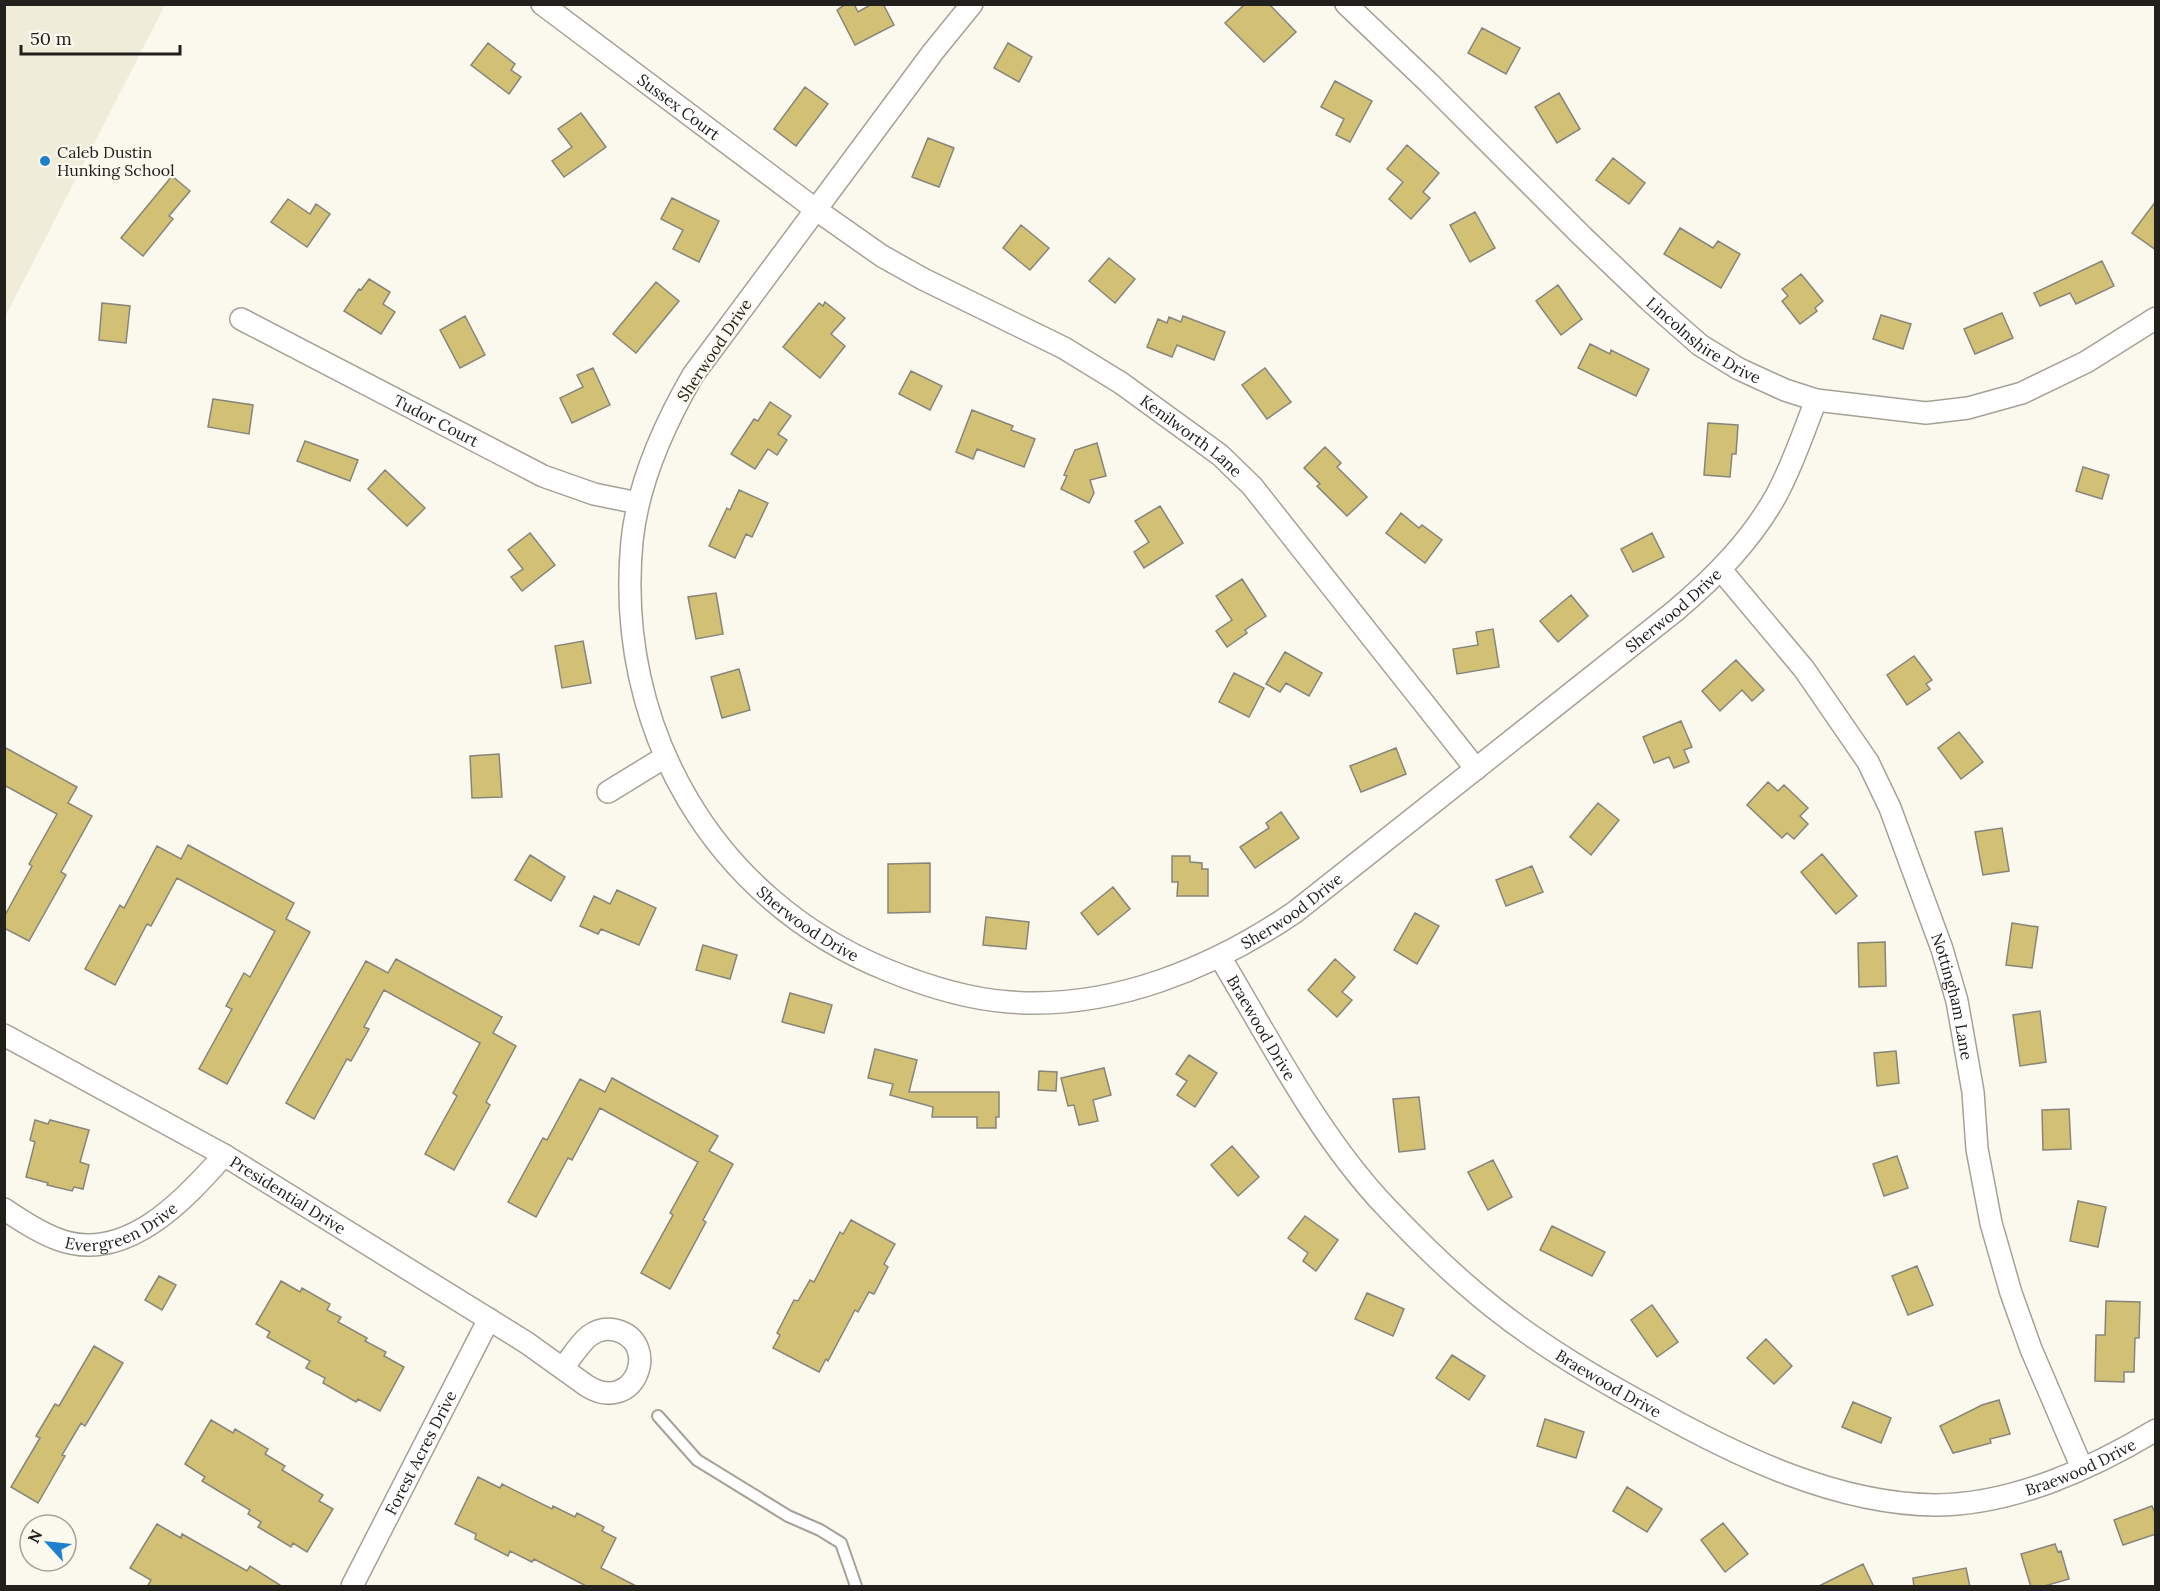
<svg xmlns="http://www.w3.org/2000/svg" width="2160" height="1591" font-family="Lora,serif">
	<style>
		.built { fill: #f0ecda }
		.building { fill: #d2c174; stroke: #87857b; stroke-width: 1.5 }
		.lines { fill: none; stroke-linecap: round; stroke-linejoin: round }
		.lane-casing { stroke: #a4a298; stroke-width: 14 }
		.street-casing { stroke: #a4a298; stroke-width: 24 }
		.lane { stroke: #fff; stroke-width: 10 }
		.street { stroke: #fff; stroke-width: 21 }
		.poi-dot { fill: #1d80cb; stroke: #fbf8ed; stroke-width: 2 }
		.labels { text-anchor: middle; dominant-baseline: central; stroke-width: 4.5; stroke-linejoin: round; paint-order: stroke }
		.street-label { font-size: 16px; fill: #21201c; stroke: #fbf8ed }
		.poi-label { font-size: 16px; fill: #21201c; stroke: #fbf8ed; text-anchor: start }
	</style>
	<rect width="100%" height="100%" fill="#fbf8ed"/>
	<!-- built -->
	<path class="built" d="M5,4L165,5L5,317L4,5Z"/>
	<!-- building -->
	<path class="building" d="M846,4H854L858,12L872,4H883L894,25L855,45L837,10Z
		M1245,4H1269L1296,32L1264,62L1225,23Z
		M1482,28L1520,48L1506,74L1468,53Z
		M488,43L515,64L511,70L521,77L509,94L471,65Z
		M1008,43L1032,57L1019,82L994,68Z
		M1335,81L1372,101L1350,142L1336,135L1344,119L1321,107Z
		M805,87L828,104L796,146L774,129Z
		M1559,93L1580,129L1557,143L1535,107Z
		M581,113L606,147L564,177L552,161L572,147L558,129Z
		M928,138L954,148L939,187L912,177Z
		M1407,145L1439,173L1423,192L1430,198L1411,219L1389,199L1403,182L1387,169Z
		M1613,158L1645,183L1629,204L1596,180Z
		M172,176L190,191L169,216L173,219L143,256L121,238Z
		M672,198L719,221L699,262L673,249L683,230L661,219Z
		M288,199L310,214L316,204L330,214L307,247L271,222Z
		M2156,201V250L2132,233Z
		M1475,212L1495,248L1470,262L1450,225Z
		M1021,225L1049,248L1030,270L1003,248Z
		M1680,228L1713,248L1718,241L1740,254L1721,288L1664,254Z
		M1109,258L1135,279L1115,303L1089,281Z
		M2102,261L2114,286L2076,304L2070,293L2040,306L2034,293Z
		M1801,274L1823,301L1815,308L1817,311L1800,324L1782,301L1788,296L1782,289Z
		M369,279L390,292L383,304L395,312L381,334L344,311L359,289L361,290Z
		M656,282L679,301L636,353L613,334Z
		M1558,285L1582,319L1561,335L1536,301Z
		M825,302L845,318L831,334L845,346L820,378L783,347L819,303L823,306Z
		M102,303L130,306L126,343L99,340Z
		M2002,313L2013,338L1975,354L1964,329Z
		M1881,315L1911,324L1903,349L1873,339Z
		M465,316L485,355L460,368L440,330Z
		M1183,316L1225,332L1214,360L1177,345L1172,357L1147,347L1158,319L1167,323L1169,317L1181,322Z
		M1590,344L1610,354L1611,350L1649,369L1636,396L1578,368Z
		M593,368L610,405L572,423L560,398L583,387L577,375Z
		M1265,368L1291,402L1267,419L1242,385Z
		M911,371L942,386L930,410L899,394Z
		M213,399L253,405L249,434L208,427Z
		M770,402L791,416L778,434L787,440L777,455L768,449L755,469L731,454L754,419L758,421Z
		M972,410L1013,426L1011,430L1035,439L1024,467L977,449L973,459L956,452Z
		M1708,423L1738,425L1736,454H1732L1730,477L1704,475Z
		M305,441L358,460L350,481L297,461Z
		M1097,443L1106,476L1090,480L1094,493L1089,503L1061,489L1067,476L1064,475L1075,450Z
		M1325,447L1341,463L1337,467L1367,497L1347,516L1317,486L1320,484L1304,468Z
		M2083,467L2109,475L2102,499L2076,491Z
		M385,470L425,508L407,526L368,489Z
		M739,490L768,503L752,537L746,534L735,558L709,546L727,508L730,510Z
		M1160,506L1183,543L1144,568L1134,552L1149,542L1135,521Z
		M1401,513L1419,528L1422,525L1442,540L1425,563L1386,533Z
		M530,533L555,565L522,591L511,577L523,569L508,550Z
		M1652,533L1664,557L1633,572L1621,549Z
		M1242,579L1266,616L1245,630L1247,633L1227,647L1216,631L1232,620L1216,596Z
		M716,593L723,634L696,639L688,597Z
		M1571,595L1588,616L1558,642L1540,621Z
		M1493,629L1499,667L1457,674L1453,649L1478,645L1476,632Z
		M583,641L591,683L562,688L555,646Z
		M1285,652L1322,673L1309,696L1286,683L1280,692L1266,684Z
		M1914,656L1932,680L1926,684L1930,689L1907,705L1887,675Z
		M1736,660L1764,690L1752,701L1742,690L1720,711L1702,691Z
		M739,669L750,710L722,718L711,677Z
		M1234,673L1264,688L1249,717L1219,702Z
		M1681,721L1692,747L1684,750L1689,762L1674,768L1669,757L1654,763L1643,737Z
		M1959,732L1983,762L1961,779L1938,748Z
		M4,747L77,787L68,803L92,816L61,872L66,875L29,941L4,928V917L32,866L29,864L57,814L4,785Z
		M1396,748L1406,774L1361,792L1350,766Z
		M499,754L502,797L472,798L470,756Z
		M1768,782L1778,791L1784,785L1808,808L1800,816L1808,824L1794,839L1787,833L1782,838L1747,805Z
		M1598,803L1619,820L1591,855L1570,837Z
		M1281,812L1299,838L1255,868L1240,847L1269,828L1266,823Z
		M2002,828L2009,871L1983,875L1975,832Z
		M188,845L294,903L286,919L310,932L227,1084L199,1069L232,1009L226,1006L244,973L250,977L275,931L177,878L151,926L147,924L115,985L85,969L120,905L124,908L157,846L181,859Z
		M1822,854L1857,896L1836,914L1801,872Z
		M530,855L565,877L551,901L515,880Z
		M1172,856H1190V862L1202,863V869H1208V896H1177L1178,882H1172Z
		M930,863V912L888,913V864Z
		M1532,866L1543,892L1506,906L1496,880Z
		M1113,887L1130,909L1098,935L1081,913Z
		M617,890L656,908L639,945L601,929L598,934L580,926L594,896L610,904Z
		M1415,913L1439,926L1417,964L1394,950Z
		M986,917L1029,922L1026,949L983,945Z
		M2012,923L2038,927L2032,968L2006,965Z
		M1885,942L1886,986L1859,987L1858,943Z
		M703,945L737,955L730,979L696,970Z
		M396,959L502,1017L493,1033L516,1046L486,1102L490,1105L454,1170L425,1154L457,1096L453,1093L480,1043L384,990L364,1027L369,1029L351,1061L347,1059L314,1119L286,1103L366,961L388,973Z
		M1335,959L1355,977L1342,992L1352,1000L1337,1017L1308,990Z
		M790,993L832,1005L824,1033L782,1022Z
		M2040,1011L2046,1062L2020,1066L2013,1015Z
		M875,1049L917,1060L909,1092H999V1117H996V1128H977V1117H932L933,1107L890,1095L893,1084L868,1078Z
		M1896,1051L1899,1083L1877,1086L1874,1053Z
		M1189,1055L1217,1073L1195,1107L1177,1095L1187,1081L1176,1074Z
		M1104,1068L1111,1095L1093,1100L1098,1121L1079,1125L1074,1105L1068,1106L1061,1078Z
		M1039,1071L1057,1072L1056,1091L1038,1090Z
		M612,1078L718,1136L709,1151L733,1164L703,1220L706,1222L670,1289L641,1273L673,1215L670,1213L698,1162L600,1108L572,1160L568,1158L536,1217L508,1202L543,1138L547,1140L580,1079L605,1092Z
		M1419,1097L1425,1149L1399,1152L1393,1099Z
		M2069,1109L2071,1149L2043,1150L2042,1110Z
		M35,1120L48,1124L50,1120L89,1130L80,1162L89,1165L83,1189L74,1187L72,1191L47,1185L48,1183L26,1177L35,1142L30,1140Z
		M1232,1146L1259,1177L1238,1196L1211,1165Z
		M1897,1156L1908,1188L1884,1196L1873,1164Z
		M1493,1160L1512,1197L1488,1210L1468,1172Z
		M2078,1201L2106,1207L2098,1247L2070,1241Z
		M1305,1216L1338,1240L1316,1271L1303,1261L1308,1253L1288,1238Z
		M851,1220L895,1244L884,1264L888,1267L874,1294L869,1292L858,1312L855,1310L828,1361L826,1359L819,1372L773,1348L780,1335L777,1333L794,1300L798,1301L810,1280L814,1282L840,1232L843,1234Z
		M1552,1226L1605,1252L1592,1276L1540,1250Z
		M1917,1266L1933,1305L1908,1315L1892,1276Z
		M159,1276L176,1285L162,1310L145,1300Z
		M281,1281L300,1292L302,1288L330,1304L327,1310L341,1317L338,1322L367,1338L365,1341L386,1352L384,1356L404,1367L380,1411L358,1399L356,1402L323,1383L325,1378L306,1368L310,1361L267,1337L270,1332L256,1324Z
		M1367,1293L1404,1309L1393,1336L1355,1319Z
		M2106,1301L2140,1302L2139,1338H2135L2134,1372H2124V1382L2095,1381L2096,1335H2105Z
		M1652,1305L1678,1342L1657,1357L1631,1320Z
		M1766,1339L1792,1366L1774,1384L1747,1358Z
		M94,1346L123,1363L85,1426L81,1423L62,1455L65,1456L38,1503L11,1487L40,1438L36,1436L55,1404L59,1406Z
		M1452,1355L1485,1376L1469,1400L1436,1378Z
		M1999,1400L2010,1434L1990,1439L1991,1443L1953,1453L1940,1426L1982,1405Z
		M1853,1402L1891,1418L1881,1443L1842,1427Z
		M1545,1419L1584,1432L1576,1458L1537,1446Z
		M211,1420L233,1433L235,1429L268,1449L265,1454L285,1466L282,1470L323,1495L319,1501L333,1509L307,1552L293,1543L291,1547L258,1527L261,1522L248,1514L250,1510L202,1481L205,1477L185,1464Z
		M478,1477L500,1488L502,1484L552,1509L553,1506L575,1517L577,1513L604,1527L602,1531L616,1538L601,1568L638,1587H588L534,1559L532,1562L510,1551L508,1556L475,1539L476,1534L455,1524Z
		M1627,1487L1662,1509L1647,1532L1613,1511Z
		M2152,1506L2156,1515V1534L2123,1545L2114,1520Z
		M1723,1523L1748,1554L1725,1572L1701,1540Z
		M157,1524L181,1538L182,1534L247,1571L250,1566L283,1587H147L151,1580L130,1568Z
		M2055,1544L2058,1552L2061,1551L2069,1579L2041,1587H2031L2021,1554Z
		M1863,1564L1874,1587H1817Z
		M1966,1568L1970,1587H1914L1913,1578Z"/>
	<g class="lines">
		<!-- lane casing -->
		<g class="lane-casing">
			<path id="lane" d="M658,1416L697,1460L788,1516L820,1530L841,1543L856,1586"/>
		</g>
		<!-- street casing -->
		<g class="street-casing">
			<g id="street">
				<path id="s1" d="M542,4L815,209L882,256L923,279L1064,348L1121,383L1220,455L1252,486L1476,769"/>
				<path id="s2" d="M972,4L933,52L693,375C664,425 638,482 632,541C614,728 713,899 887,970C926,986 968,999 1009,1002C1112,1010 1213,968 1295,912L1675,611C1715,577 1751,541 1777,494C1793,464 1804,431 1816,400"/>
				<path id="s3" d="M1346,4L1429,83L1583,237L1650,301L1700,345L1739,369L1785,390L1816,400L1926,413L1968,408L2022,393L2086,362L2156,318"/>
				<path id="s4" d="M241,319L543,476L594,494L638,503"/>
				<path id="s5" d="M1721,570L1804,669L1868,762L1890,808L1942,949L1957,1001L1973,1092L1977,1149L1991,1223L2011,1293L2031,1349L2082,1468"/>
				<path d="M608,792L665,757"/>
				<path id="s6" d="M1220,957C1270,1040 1319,1137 1386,1207C1419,1242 1456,1278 1494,1308C1543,1347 1598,1379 1653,1409C1737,1456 1836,1504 1935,1505C2011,1505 2092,1469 2156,1430"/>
				<path id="s7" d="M4,1035L224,1155L527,1343L587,1386C636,1416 662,1341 615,1330C606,1328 597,1330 589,1336C579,1344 571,1358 563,1368"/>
				<path id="s8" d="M4,1209C20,1220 38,1232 57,1239C124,1265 184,1201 224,1155"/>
				<path id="s9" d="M352,1586L489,1319"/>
			</g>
		</g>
		<!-- lane -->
		<use href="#lane" class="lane"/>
		<!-- street -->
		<use href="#street" class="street"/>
	</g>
	<!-- markers -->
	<circle class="poi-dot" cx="45" cy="161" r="6"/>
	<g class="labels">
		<!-- street labels -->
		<g class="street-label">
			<text stroke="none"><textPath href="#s1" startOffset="171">Sussex Court</textPath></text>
			<text stroke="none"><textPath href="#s3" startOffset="492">Lincolnshire Drive</textPath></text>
			<text transform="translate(714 350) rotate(-56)">Sherwood Drive</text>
			<text stroke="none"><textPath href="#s4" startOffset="220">Tudor Court</textPath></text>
			<text stroke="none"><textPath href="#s1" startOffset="782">Kenilworth Lane</textPath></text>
			<text stroke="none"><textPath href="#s2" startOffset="2094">Sherwood Drive</textPath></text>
			<text stroke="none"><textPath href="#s2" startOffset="1608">Sherwood Drive</textPath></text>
			<text stroke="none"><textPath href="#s2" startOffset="1086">Sherwood Drive</textPath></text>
			<text stroke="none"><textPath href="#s5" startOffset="492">Nottingham Lane</textPath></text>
			<text stroke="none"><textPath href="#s6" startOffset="82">Braewood Drive</textPath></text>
			<text stroke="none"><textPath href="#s7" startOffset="326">Presidential Drive</textPath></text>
			<text stroke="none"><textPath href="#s8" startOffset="130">Evergreen Drive</textPath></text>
			<text stroke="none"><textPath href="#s6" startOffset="586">Braewood Drive</textPath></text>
			<text stroke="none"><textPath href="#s9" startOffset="150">Forest Acres Drive</textPath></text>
			<text stroke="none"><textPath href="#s6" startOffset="1090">Braewood Drive</textPath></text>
		</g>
		<!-- poi labels -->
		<g class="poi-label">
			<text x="57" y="152">Caleb Dustin<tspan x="57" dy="18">Hunking School</tspan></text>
		</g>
	</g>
	<!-- border -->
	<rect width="2160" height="1591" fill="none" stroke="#21201c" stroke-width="12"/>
	<!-- north arrow -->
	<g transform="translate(48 1543) rotate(297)"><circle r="28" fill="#fbf8ed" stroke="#a4a299" stroke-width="1.5"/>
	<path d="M0-4.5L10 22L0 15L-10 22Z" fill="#1d80cb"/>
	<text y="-9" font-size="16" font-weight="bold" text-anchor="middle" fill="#21201c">N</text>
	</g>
	<!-- scale -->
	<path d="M21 45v9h159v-9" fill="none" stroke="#21201c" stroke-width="3"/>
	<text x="30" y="45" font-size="18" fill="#21201c" stroke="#fbf8ed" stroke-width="4.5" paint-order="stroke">50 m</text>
</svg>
